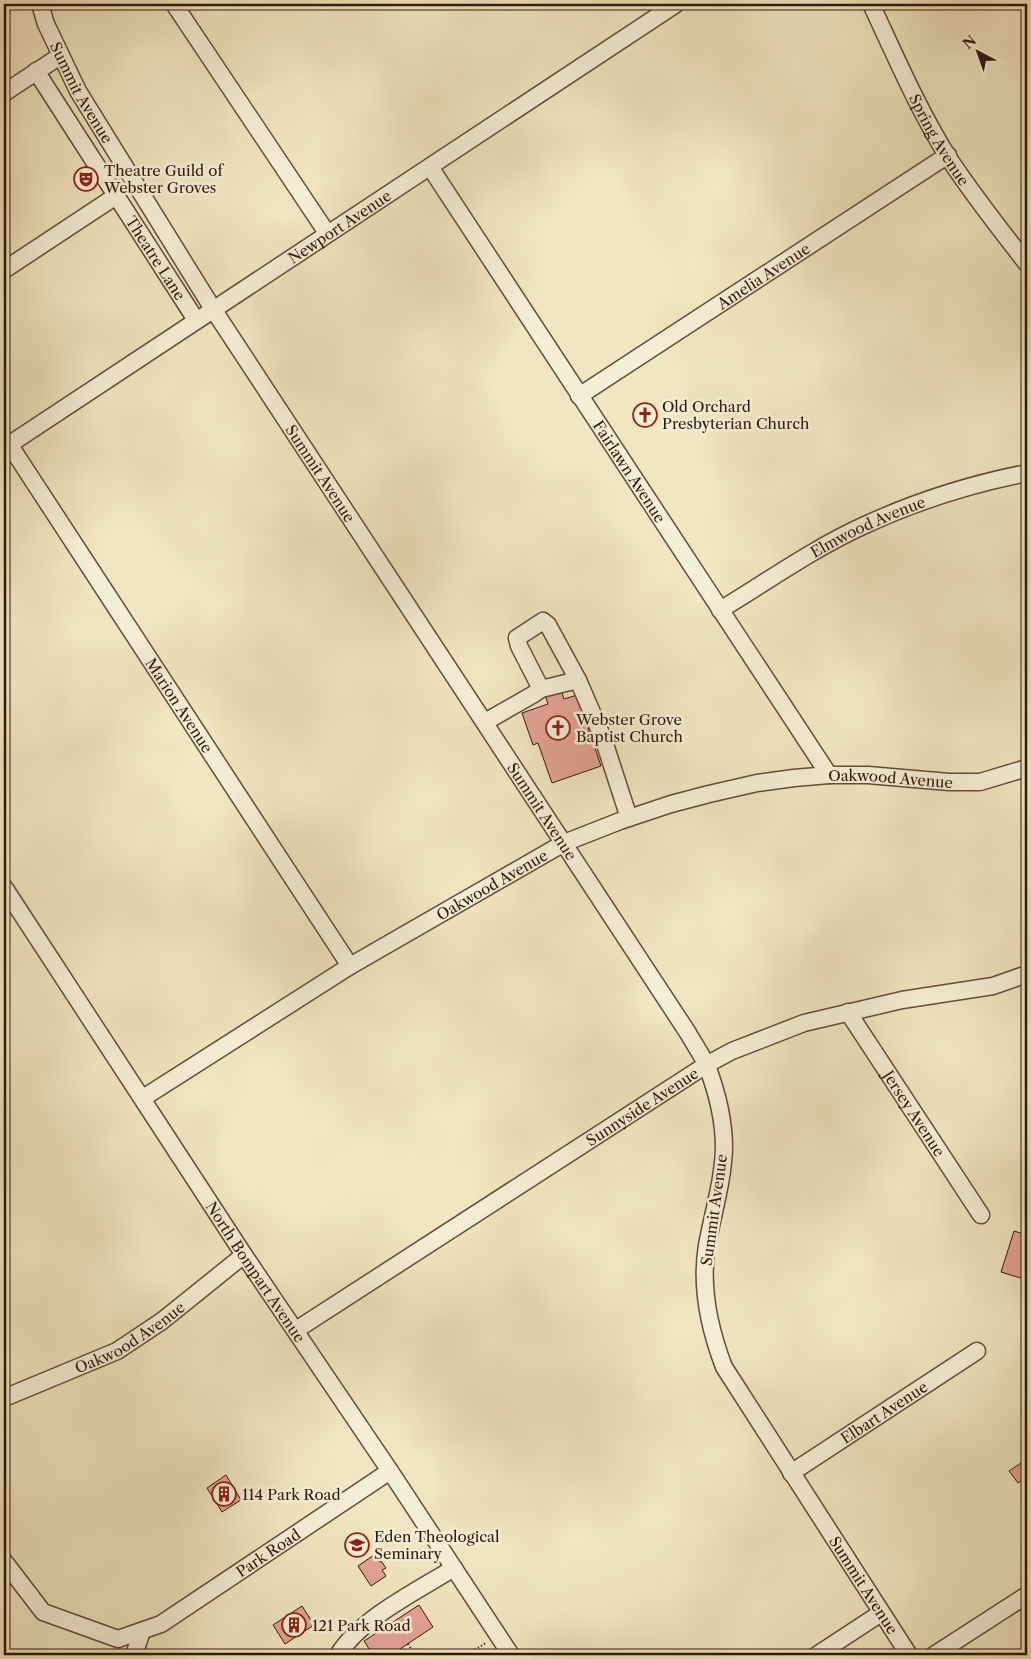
<svg xmlns="http://www.w3.org/2000/svg" width="1031" height="1659" font-family="'Libre Caslon Text',serif">
	<style>
		.building { fill: #e4a495; stroke: #32170c }
		.lines { fill: none; stroke-linecap: round; stroke-linejoin: round }
		.minor-casing { stroke: #624b39; stroke-width: 19 }
		.path { stroke: #32170c; stroke-width: 2.5; stroke-dasharray: 1 2.5; stroke-linecap: butt }
		.minor { stroke: #f6efd7; stroke-width: 16 }
		.labels { text-anchor: middle; dominant-baseline: central; stroke-width: 5; stroke-linejoin: round; paint-order: stroke }
		.street-label { font-size: 15px; fill: #32170c; stroke: #f6efd7 }
		.poi-label { font-size: 15px; fill: #32170c; stroke: #f6efd7; text-anchor: start }
	</style>
	<rect width="100%" height="100%" fill="#f1e6c1"/>
	<filter id="stains"><feTurbulence type="fractalNoise" baseFrequency=".004" numOctaves="4"/><feColorMatrix values="0 0 0 0 .2 0 0 0 0 .09 0 0 0 0 .02 0 0 0 .5 -.17"/></filter>
	<radialGradient id="worn" r=".72"><stop offset=".6" stop-color="#630" stop-opacity="0"/><stop offset="1" stop-color="#630" stop-opacity=".3"/></radialGradient>
	<!-- building -->
	<path class="building" d="M561,690L564,699L577,695L601,766L552,783L538,743L533,745L522,713L548,704L545,695Z
		M1014,1231L1027,1235V1280L1001,1272Z
		M1021,1463L1027,1472V1477L1018,1483L1009,1471Z
		M226,1475L241,1500L222,1512L207,1488Z
		M374,1555L379,1562L381,1561L386,1568L382,1570L386,1576L371,1586L358,1566Z
		M419,1605L433,1627L391,1655H373L364,1641Z
		M302,1606L314,1625L285,1644L273,1625Z"/>
	<g class="lines">
		<!-- minor casing -->
		<g class="minor-casing">
			<g id="minor">
				<path id="s1" d="M40,4L46,24L78,91L213,309L688,1033C694,1044 702,1055 707,1066C717,1092 724,1121 724,1148C723,1181 713,1213 707,1245C700,1287 709,1328 724,1367L909,1655"/>
				<path d="M174,4L327,233"/>
				<path id="s2" d="M871,4C895,55 918,109 948,157C972,194 1000,229 1027,264"/>
				<path id="s3" d="M36,71L196,320"/>
				<path d="M4,93L60,56"/>
				<path id="s4" d="M430,167L829,775"/>
				<path d="M4,270L116,196"/>
				<path id="s5" d="M579,396L948,155"/>
				<path id="s6" d="M9,444L350,966"/>
				<path id="s7" d="M4,448L676,4"/>
				<path id="s8" d="M720,610C768,581 814,548 865,525C917,501 971,484 1027,473"/>
				<path d="M541,689L519,646L517,638L543,621L548,625L578,680L603,738L629,818"/>
				<path d="M485,722L534,694L541,689L578,680"/>
				<path id="s9" d="M4,887L244,1255L390,1471L511,1655"/>
				<path id="s10" d="M848,1012L981,1215"/>
				<path id="s11" d="M143,1098L350,966L564,843L620,821L671,804L709,794L757,783L794,778L829,775H868L949,782H980L1027,768"/>
				<path id="s12" d="M296,1330L706,1065L732,1051L804,1023L902,1000L993,986L1027,974"/>
				<path id="s13" d="M4,1398L117,1351L162,1321L244,1255"/>
				<path id="s14" d="M791,1473L977,1351"/>
				<path id="s15" d="M4,1561L43,1612L118,1639L161,1624L390,1471"/>
				<path d="M134,1655L142,1631"/>
				<path d="M338,1655C361,1618 417,1591 454,1568"/>
				<path d="M817,1655L881,1613"/>
				<path d="M934,1655L1027,1595"/>
			</g>
		</g>
		<!-- path -->
		<path class="path" d="M408,1644L413,1652L408,1655
			M413,1652C422,1648 429,1651 437,1655
			M466,1655L486,1643"/>
		<!-- minor -->
		<use href="#minor" class="minor"/>
	</g>
	<!-- icons -->
	<defs>
		<g id="theatre-ring" transform="scale(1.25)"><circle r="9.5" fill="#f6efd7" stroke="#8f2418" stroke-width="1.5"/><path d="M-5-5.5Q0-4 5-5.5V0Q5 5 0 6Q-5 5-5 0ZM-3.3-2.5H-1v1.5H-3.3ZM1-2.5H3.3v1.5H1ZM-2.8 1Q0 5.5 2.8 1Z" fill="#8f2418"/></g>
		<g id="church-ring" transform="scale(1.25)"><circle r="9.5" fill="#f6efd7" stroke="#8f2418" stroke-width="1.5"/><path d="M-1.2-6h2.4v3.5h3.3v2.4h-3.3V6h-2.4V-.1h-3.3v-2.4h3.3Z" fill="#8f2418"/></g>
		<g id="building-ring" transform="scale(1.25)"><circle r="9.5" fill="#f6efd7" stroke="#8f2418" stroke-width="1.5"/><path d="M-4-6H4V6H1V3H-1V6H-4ZM-2.5-4.3h1.7v1.8h-1.7ZM.8-4.3h1.7v1.8H.8ZM-2.5-1h1.7V.8h-1.7ZM.8-1h1.7V.8H.8Z" fill="#8f2418"/></g>
		<g id="university-ring" transform="scale(1.25)"><circle r="9.5" fill="#f6efd7" stroke="#8f2418" stroke-width="1.5"/><path d="M0-5L7-2L0 1L-7-2ZM-4 1L0 2.5L4 1V4Q0 6-4 4Z" fill="#8f2418"/></g>
	</defs>
	<g fill-rule="evenodd">
		<use href="#theatre-ring" x="86" y="179"/>
		<use href="#church-ring" x="645" y="415"/>
		<use href="#church-ring" x="558" y="728"/>
		<use href="#building-ring" x="224" y="1494"/>
		<use href="#university-ring" x="357" y="1545"/>
		<use href="#building-ring" x="294" y="1625"/>
	</g>
	<g class="labels">
		<!-- street labels -->
		<g class="street-label">
			<text stroke="none"><textPath href="#s1" startOffset="98">Summit Avenue</textPath></text>
			<text stroke="none"><textPath href="#s2" startOffset="152">Spring Avenue</textPath></text>
			<text stroke="none"><textPath href="#s7" startOffset="402">Newport Avenue</textPath></text>
			<text stroke="none"><textPath href="#s3" startOffset="222">Theatre Lane</textPath></text>
			<text stroke="none"><textPath href="#s5" startOffset="220">Amelia Avenue</textPath></text>
			<text stroke="none"><textPath href="#s4" startOffset="364">Fairlawn Avenue</textPath></text>
			<text stroke="none"><textPath href="#s1" startOffset="548">Summit Avenue</textPath></text>
			<text stroke="none"><textPath href="#s8" startOffset="170">Elmwood Avenue</textPath></text>
			<text stroke="none"><textPath href="#s6" startOffset="312">Marion Avenue</textPath></text>
			<text stroke="none"><textPath href="#s11" startOffset="829">Oakwood Avenue</textPath></text>
			<text stroke="none"><textPath href="#s1" startOffset="952">Summit Avenue</textPath></text>
			<text stroke="none"><textPath href="#s11" startOffset="409">Oakwood Avenue</textPath></text>
			<text stroke="none"><textPath href="#s12" startOffset="412">Sunnyside Avenue</textPath></text>
			<text stroke="none"><textPath href="#s10" startOffset="121">Jersey Avenue</textPath></text>
			<text transform="translate(714 1210) rotate(-82)">Summit Avenue</text>
			<text stroke="none"><textPath href="#s9" startOffset="460">North Bompart Avenue</textPath></text>
			<text stroke="none"><textPath href="#s13" startOffset="140">Oakwood Avenue</textPath></text>
			<text stroke="none"><textPath href="#s14" startOffset="111">Elbart Avenue</textPath></text>
			<text stroke="none"><textPath href="#s15" startOffset="318">Park Road</textPath></text>
			<text stroke="none"><textPath href="#s1" startOffset="1822">Summit Avenue</textPath></text>
		</g>
		<!-- poi labels -->
		<g class="poi-label">
			<text x="104" y="170">Theatre Guild of<tspan x="104" dy="17">Webster Groves</tspan></text>
			<text x="662" y="406">Old Orchard<tspan x="662" dy="17">Presbyterian Church</tspan></text>
			<text x="576" y="719">Webster Grove<tspan x="576" dy="17">Baptist Church</tspan></text>
			<text x="242" y="1494">114 Park Road</text>
			<text x="374" y="1536">Eden Theological<tspan x="374" dy="17">Seminary</tspan></text>
			<text x="312" y="1625">121 Park Road</text>
		</g>
	</g>
	<!-- margin -->
	<rect width="1031" height="1659" fill="none" stroke="#f1e6c1" stroke-width="20"/>
	<rect x="5" y="5" width="1021" height="1649" fill="none" stroke="#32170c" stroke-width="2.5"/>
	<rect x="10" y="10" width="1011" height="1639" fill="none" stroke="#32170c"/>
	<!-- north arrow -->
	<g transform="translate(978 52) rotate(319)" stroke="#f6efd7" stroke-width="4" paint-order="stroke">
	<path d="M0-4L9 19L0 12L-9 19Z" fill="#32170c"/>
	<text y="-8" font-size="14" font-weight="bold" text-anchor="middle" fill="#32170c">N</text>
	</g>
	<rect width="100%" height="100%" filter="url(#stains)"/>
	<rect width="100%" height="100%" fill="url(#worn)"/>
</svg>
